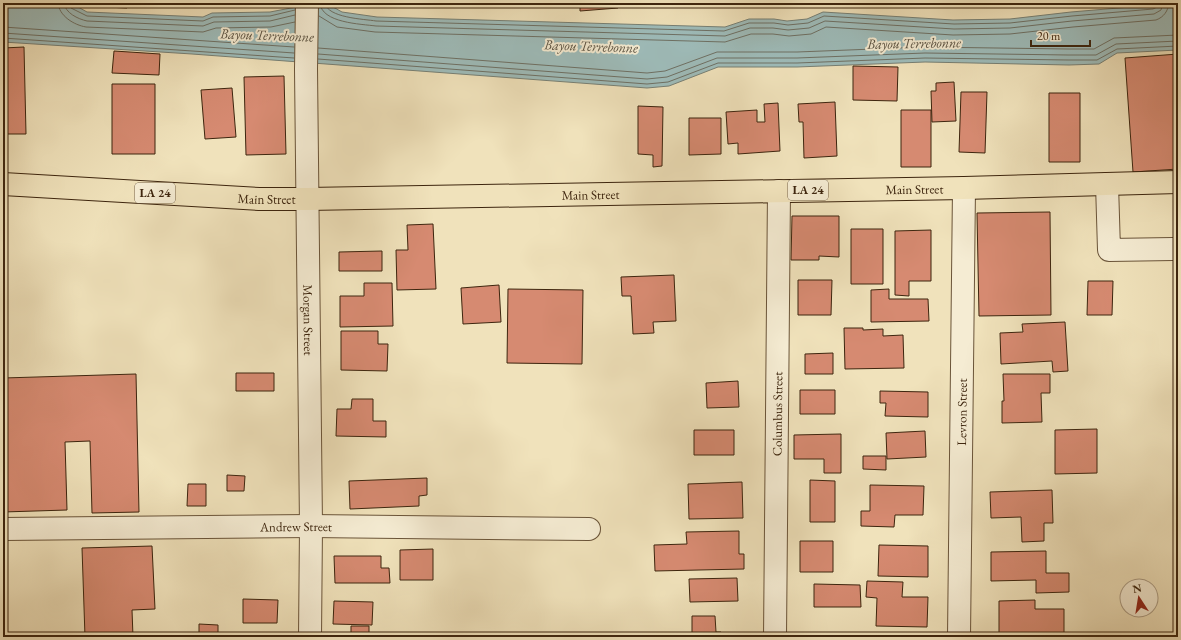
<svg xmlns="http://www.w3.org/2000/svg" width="1181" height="640" font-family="'EB Garamond',serif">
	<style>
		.water { fill: #9ebcba; stroke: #778075 }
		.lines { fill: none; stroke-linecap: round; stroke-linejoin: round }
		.shore { stroke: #6e7064; stroke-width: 1 }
		.building { fill: #d68a71; stroke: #3d250e }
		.minor-casing { stroke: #6a5439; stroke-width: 24 }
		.major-casing { stroke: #3d250e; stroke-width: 24 }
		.minor { stroke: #f5ecd3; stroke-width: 22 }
		.major { stroke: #f0e2bb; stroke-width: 22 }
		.labels { text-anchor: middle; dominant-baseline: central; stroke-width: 4; stroke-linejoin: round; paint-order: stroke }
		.shield { fill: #f5ecd3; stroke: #746149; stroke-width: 1 }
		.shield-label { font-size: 12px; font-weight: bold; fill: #3d250e }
		.street-label { font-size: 13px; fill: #3d250e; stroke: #f5ecd3 }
		.water-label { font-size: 14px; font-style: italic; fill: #5a5242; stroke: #f5ecd3 }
	</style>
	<rect width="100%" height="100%" fill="#f0e2bb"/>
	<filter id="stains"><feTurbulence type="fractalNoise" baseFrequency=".005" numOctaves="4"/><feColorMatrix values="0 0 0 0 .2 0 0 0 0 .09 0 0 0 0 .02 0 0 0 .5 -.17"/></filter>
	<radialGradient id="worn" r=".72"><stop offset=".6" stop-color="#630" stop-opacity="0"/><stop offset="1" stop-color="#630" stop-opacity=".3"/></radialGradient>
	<!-- water -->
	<path class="water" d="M3,3H71L87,12L203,17L212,13L270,12L317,3H326L342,12L377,17L725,27L749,19H774L787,21L807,19L823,12L953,20L1010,19L1071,12L1178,3V50L1117,53L1099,64L1069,65L925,62L797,67H718L669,86L647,88L192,54L3,42Z"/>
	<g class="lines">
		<!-- shore -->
		<path class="shore" d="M58,3C59,16 74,25 86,27L203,32L216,28L271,27L295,22
			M64,3C65,13 78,19 87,21L203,26L214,22L270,21L295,15
			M69,3L71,8L87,16L203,21L213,17L270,16L295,10
			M320,3C321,23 361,24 376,26L725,36L750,28H773L788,30L809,28L825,21L954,29L1010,28L1072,21L1154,14L1161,10L1163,3
			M325,3C327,18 364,19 376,21L724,31L749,23H774L788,25L808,23L824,16L954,24L1010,23L1072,16L1153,9L1157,7L1158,3
			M319,16L337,27L375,32L725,42L751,34H773L789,36L811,34L826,27L953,35L1010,34L1073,27L1156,20C1164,17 1168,11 1169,3
			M3,27L294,47
			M3,33L294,53
			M3,38L294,58
			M318,48L647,73L665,71L717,52H797L925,47L1068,49H1094L1114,38L1178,35
			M318,54L647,79L667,77L717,58H797L925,53L1068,55H1096L1116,44L1178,41
			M318,59L647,84L668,82L718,63H797L925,58L1068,60H1097L1117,49L1178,46"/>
	</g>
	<!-- building -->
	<path class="building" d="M84,3H127V8L84,6Z
		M488,3H520V5L488,4Z
		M580,3H618V8L580,11Z
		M24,47L26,134H3V48Z
		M114,51L160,54L159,75L112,73Z
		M1178,54V169L1133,172L1125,58Z
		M853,66L898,67L897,101L853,100Z
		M284,76L286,154L246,155L244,77Z
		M954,82L956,121L932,122L931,91H936V83Z
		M112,84H155V154H112Z
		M232,88L236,137L205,139L201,90Z
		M961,92H987L985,153L959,152Z
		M1049,93H1080V162H1049Z
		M835,102L837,156L804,158L803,122H799L798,104Z
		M778,103L780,151L738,154V143L728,144L726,112L757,110V122H765L764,104Z
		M638,106L663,107L662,166L653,167V155L638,154Z
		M901,110H931V167H901Z
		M689,118H721V154L689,155Z
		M1050,212L1051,315L979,316L977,213Z
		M792,216H839V257L819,256V260H791Z
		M433,224L436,289L397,290L396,250H408L407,225Z
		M851,229H883V284H851Z
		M931,230V281H909V296L895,295V231Z
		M382,251V271H339V252Z
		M674,275L676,321L653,322L654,333L633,334L631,296H622L621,277Z
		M798,280H832L831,315H798Z
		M1088,281H1113L1112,315H1087Z
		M364,283H392L393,326L340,327V296H364Z
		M499,285L501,322L463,324L461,288Z
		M508,289L583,290L582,364L507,363Z
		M889,289V299H928L929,321L871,322V290Z
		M1065,322L1068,371L1053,372L1052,361L1001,364L1000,333L1023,332L1022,324Z
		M844,328H863V330L883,329V336L903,335L904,368L845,369Z
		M341,331H378V344H388L387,371L341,370Z
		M833,353V374H805V354Z
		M236,373H274V391H236Z
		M136,374L139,512L92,513L90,441L65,442L67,510L3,512V378Z
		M1003,374H1050V393H1041L1042,422L1002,423V401H1004Z
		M738,381L739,407L707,408L706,383Z
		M800,390H835V414H800Z
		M880,391L928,392V417L885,416L886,403H880Z
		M352,399H373V421H386V437L336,436L337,409H351Z
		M1097,429V473L1055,474V430Z
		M694,430H734V455H694Z
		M925,431L926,457L887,459L886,433Z
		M841,434V473H824V459H794V435Z
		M863,456H886V470L863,469Z
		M227,475L245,476L244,491H227Z
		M427,478V495L419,496V506L350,509L349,481Z
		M810,480L835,481V522H810Z
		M742,482L743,518L689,519L688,484Z
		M188,484H206V506H187Z
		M870,485L924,486L923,515H895L894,527L861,526V511H870Z
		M1052,490L1053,523H1044V541L1022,542L1021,517L991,518L990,492Z
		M739,531V554H744V569L655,571L654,545L687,544L686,532Z
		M800,541H833V572H800Z
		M879,545L928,546V577L878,576Z
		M152,546L155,609L132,610L133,637H85L82,548Z
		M433,549V580H400V550Z
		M1046,551V573H1069V592L1036,593V580L991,581V552Z
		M334,556H381V568H389L390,583H335Z
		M737,578L738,601L690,602L689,579Z
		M867,581L903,582L902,597H928L927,627L876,626L877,598L866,597Z
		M814,584L860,585L861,607H814Z
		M243,599L278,600L277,623H243Z
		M1035,600V609H1064V637H999V601Z
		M334,601L373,602L372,625L333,624Z
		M692,616H715L716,632H721V637H692Z
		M199,624L218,625V637H199Z
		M351,626H369V637H351Z"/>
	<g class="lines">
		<!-- minor casing -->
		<g class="minor-casing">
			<g id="minor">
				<path id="s1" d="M307,3L306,69L311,526L310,637"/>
				<path d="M1107,184L1109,250L1173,249"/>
				<path id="s2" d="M3,529L311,526L589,529"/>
				<path id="s3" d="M775,637L779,191"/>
				<path id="s4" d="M959,637L964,188"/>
			</g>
		</g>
		<!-- major casing -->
		<g class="major-casing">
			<g id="major">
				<path id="s5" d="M3,184L259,199H307L964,188L1178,182"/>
			</g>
		</g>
		<!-- minor -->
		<use href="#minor" class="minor"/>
		<!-- major -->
		<use href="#major" class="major"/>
	</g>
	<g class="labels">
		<!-- shield labels -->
		<g class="shield">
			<rect x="788" y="180" width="40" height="20" rx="3"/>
			<rect x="135" y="183" width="40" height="20" rx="3"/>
		</g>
		<g class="shield-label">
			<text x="808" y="190">LA 24</text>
			<text x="155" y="193">LA 24</text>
		</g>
		<!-- street labels -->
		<g class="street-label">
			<text stroke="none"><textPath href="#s5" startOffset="912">Main Street</textPath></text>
			<text stroke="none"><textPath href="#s5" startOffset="588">Main Street</textPath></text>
			<text stroke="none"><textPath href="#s5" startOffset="264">Main Street</textPath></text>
			<text stroke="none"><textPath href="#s1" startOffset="317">Morgan Street</textPath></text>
			<text stroke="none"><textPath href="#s4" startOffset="225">Levron Street</textPath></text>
			<text stroke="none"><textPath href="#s3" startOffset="223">Columbus Street</textPath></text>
			<text stroke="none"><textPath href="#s2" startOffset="293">Andrew Street</textPath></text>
		</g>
		<!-- water labels -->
		<g class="water-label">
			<text transform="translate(267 35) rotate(2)">Bayou Terrebonne</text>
			<text transform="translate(914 43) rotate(-1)">Bayou Terrebonne</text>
			<text transform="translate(591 46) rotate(2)">Bayou Terrebonne</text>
		</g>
	</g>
	<!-- margin -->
	<rect width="1181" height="640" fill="none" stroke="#f0e2bb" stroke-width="16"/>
	<rect x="4" y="4" width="1173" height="632" fill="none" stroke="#3d250e" stroke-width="2"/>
	<rect x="8" y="8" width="1165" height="624" fill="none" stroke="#3d250e"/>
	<!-- north arrow -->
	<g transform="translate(1139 598) rotate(348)"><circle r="19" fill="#f5ecd3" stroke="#ab9c84"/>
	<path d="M0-3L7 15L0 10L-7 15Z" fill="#8f2418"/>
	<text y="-6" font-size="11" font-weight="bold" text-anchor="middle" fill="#3d250e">N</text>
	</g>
	<!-- scale -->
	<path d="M1031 40v6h59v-6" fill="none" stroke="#3d250e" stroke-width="2"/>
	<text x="1037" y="40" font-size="12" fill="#3d250e" stroke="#f5ecd3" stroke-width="3" paint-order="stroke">20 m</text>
	<rect width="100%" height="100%" filter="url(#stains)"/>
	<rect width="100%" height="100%" fill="url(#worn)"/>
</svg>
